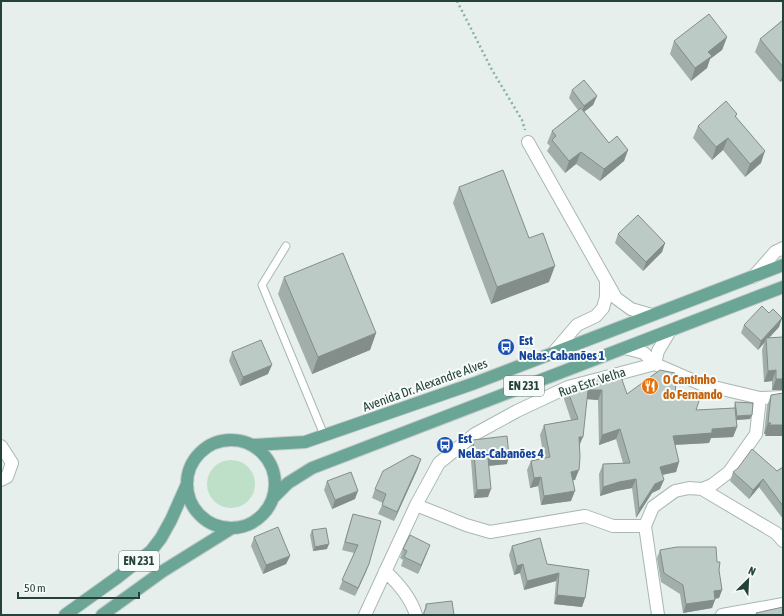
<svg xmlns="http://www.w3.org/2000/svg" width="784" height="616" font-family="'Asap Condensed',sans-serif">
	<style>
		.green { fill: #bfe0c8 }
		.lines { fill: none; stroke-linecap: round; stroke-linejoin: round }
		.service-casing { stroke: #a8b8b2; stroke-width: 9 }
		.minor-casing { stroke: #a8b8b2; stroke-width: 14 }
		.primary-casing { stroke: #c2cac8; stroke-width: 14 }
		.path { stroke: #86b3a5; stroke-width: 2.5; stroke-dasharray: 2 3; stroke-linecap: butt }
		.service { stroke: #fff; stroke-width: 7 }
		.minor { stroke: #fff; stroke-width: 12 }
		.primary { stroke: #6aa596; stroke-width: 12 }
		.wall { fill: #a1aea9 }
		.shaded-wall { fill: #838d89 }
		.building { fill: #bbcac4; stroke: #838d89 }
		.labels { text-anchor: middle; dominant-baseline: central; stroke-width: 4; stroke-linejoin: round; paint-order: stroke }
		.shield { fill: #f7fbf9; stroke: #637a73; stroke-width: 1 }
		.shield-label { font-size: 12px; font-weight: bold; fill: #24423a }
		.transit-label { font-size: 13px; font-weight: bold; fill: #164399; stroke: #f7fbf9; text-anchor: start }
		.food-label { font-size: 13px; font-weight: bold; fill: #c56008; stroke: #f7fbf9; text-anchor: start }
		.street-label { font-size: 13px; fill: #24423a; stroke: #f7fbf9 }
	</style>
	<rect width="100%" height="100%" fill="#e6efeb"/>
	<!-- green -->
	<path class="green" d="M207 484a24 24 0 1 1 48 0a24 24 0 1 1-48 0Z"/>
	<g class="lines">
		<!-- service casing -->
		<g class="service-casing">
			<path id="service" d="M286,246L262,285L324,435"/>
		</g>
		<!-- minor casing -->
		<g class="minor-casing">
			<path id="minor" d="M528,142L616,298L631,309L652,315
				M753,277L775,252L783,248
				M625,348L644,353L655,364
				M554,352L577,325L596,316L603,308L606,297V282
				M655,364L658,351L670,331
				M1,446L12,463L7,477L1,480
				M702,489L776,533L783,541
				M416,505L466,525L490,532L585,516L613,526H645
				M385,571C398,583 411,598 416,615
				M365,615L416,505L439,463L475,434L517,411L568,387L655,364L701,384L760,398L783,397
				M658,615L645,526L653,507L675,491L689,488L702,489L712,485L729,472L756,434L760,398
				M722,615L783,604"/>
		</g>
		<!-- primary casing -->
		<g class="primary-casing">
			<path id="primary" d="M187 484a44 44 0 1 1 88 0a44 44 0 1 1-88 0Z
				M252,445L305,442L475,383L783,265
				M273,498L288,483L312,468L783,287
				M65,615L118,577L151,551L161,538L171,520L187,484
				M102,615L163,571L232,528"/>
		</g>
		<!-- path -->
		<path class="path" d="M457,1L492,70L522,120L525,130"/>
		<!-- service -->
		<use href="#service" class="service"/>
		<!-- minor -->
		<use href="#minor" class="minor"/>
		<!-- primary -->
		<use href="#primary" class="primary"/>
	</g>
	<!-- wall -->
	<path class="wall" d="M783,20V80L780,82L755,52L760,39Z
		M727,37L722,50L710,59L707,68L691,81L670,54L674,41Z
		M572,90L597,96L593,105L584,112L609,143L628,150L624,161L600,181L576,164L565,173L547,151L550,146L547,143L552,131L578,110L569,98Z
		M737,114L736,117L761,163L745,177L723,150L712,160L693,138L698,126Z
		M459,187L529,238L549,282L491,304L453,203Z
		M618,234L665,243L662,252L643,271L615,243Z
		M284,277L376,333L370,350L312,374L278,294Z
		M769,313L782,318L779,327L769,338L783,390H772V381L764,382L762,350L764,343L758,350L741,333L744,325Z
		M232,352L268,374L240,386L229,361Z
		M611,378L627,394L676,399L696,410L734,408L735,402L750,419L736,420L737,427L733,437L711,438L709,443L675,445L679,462L676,472L662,475L660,489L652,493L636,518L632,488L616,491L600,496L599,474L603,464L623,463L616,439L599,445L598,400L587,399L580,445L575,480H573L571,501L541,505L538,486L530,488L527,470L531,461L544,458L540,435L544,425L571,420L564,399L567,389Z
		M783,393V436H765L766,434H764L767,406L771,395Z
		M473,440L507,464L489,466L488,497L474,498L470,448Z
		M783,467V519L759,487L749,499L730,481L733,472L777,471Z
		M418,468L394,521L378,514L383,503L372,498L375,489Z
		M327,481L355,499L332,509L324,490Z
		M353,514L369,564L355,596L339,589L354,553L342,550L350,523Z
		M312,530L327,549L313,551L310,535Z
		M254,537L290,556L286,564L263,574L251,546Z
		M512,546L547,564L589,570L585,598L582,607L554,604L556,581L524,590L520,573L514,575L509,555Z
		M403,549L427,553L418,574L401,566L403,560L400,558Z
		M660,550L717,562L719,570L722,590L719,598L715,599L712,608L683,613L680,594L661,582L657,558Z
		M426,604L454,615H423Z"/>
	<!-- shaded-wall -->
	<path class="shaded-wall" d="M727,37L722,50L710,59L707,68L691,81L695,68L708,52Z
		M783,75V80L780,82Z
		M597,96L593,105L581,114L584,106Z
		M728,138L723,150L712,160L716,147Z
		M628,150L624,161L600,181L604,169Z
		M765,151L761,163L745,177L750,164Z
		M581,152L576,164L565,173L569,161Z
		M665,243L662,252L643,271L646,262Z
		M555,266L549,282L491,304L497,287Z
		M782,318L779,327L766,341V338L764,343L758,350L761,341Z
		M376,333L370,350L312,374L318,357Z
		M272,365L268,374L240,386L243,377Z
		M776,370L772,381L764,382L768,371Z
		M776,379H783V390H772Z
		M588,390H602L598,400L585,399Z
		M752,415L750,419L735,420L737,416Z
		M768,423H771L783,425V436H765L766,434H764Z
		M737,427L733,437L711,438L709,443L670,445L673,436L712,429Z
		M620,429L616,439L599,445L602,435Z
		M579,437H583L579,446Z
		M509,456L507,464L486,466L488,458Z
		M421,459L418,468L394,521L397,512Z
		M679,462L676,472L656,476L660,467Z
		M579,470L575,480L568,481L571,472Z
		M541,477L538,486L530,488L534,478Z
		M636,479L632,488L616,491L600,496L603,487L619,482Z
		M763,479L759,487L749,499L753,490Z
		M664,480L660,489L652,493L636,518L639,509L655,484Z
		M491,489L488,497L474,498L477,490Z
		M358,491L355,499L332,509L335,500Z
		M575,491L571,501L541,505L544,496Z
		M329,544L327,549L313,551L315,547Z
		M430,545L427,553L418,574L421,565Z
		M290,556L286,564L263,574L266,565Z
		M369,564L366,572L355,596L358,588Z
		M523,564L520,573L514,575L517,566Z
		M559,573L556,581L524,590L527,581Z
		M722,590L719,598L711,599L714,591Z
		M557,595L585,598L582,607L554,604Z
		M715,600L712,608L683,613L686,604Z"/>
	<!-- building -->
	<path class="building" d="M709,14L727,37L708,52L712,56L695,68L674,41Z
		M783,20V67L760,39Z
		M584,80L597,96L584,106L572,90Z
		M726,101L737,114L735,116L765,151L750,164L728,138L716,147L698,126Z
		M581,108L609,143L617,136L628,150L604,169L581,152L569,161L552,140L556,136L552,131Z
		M503,170L529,238L543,233L555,266L497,287L459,187Z
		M638,215L665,243L646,262L618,234Z
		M343,253L376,333L318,357L284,277Z
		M762,306L769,313L773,309L782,318L761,341L744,325Z
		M783,337V379H776V370L768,371L766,338Z
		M261,340L272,365L243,377L232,352Z
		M660,370L675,373L676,399L700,398L696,410L735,408L737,427L712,429V433L673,436L679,462L660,467L664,480L655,484L639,509L636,479L619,482L603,487V464L630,463L620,429L602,435V390H588L583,437H579L580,457L579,470L571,472L575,491L544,496L541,477L534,478L531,461L550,457L544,425L578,419L567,389L602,377L610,375L611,378L620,374L627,394Z
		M783,393V425H769L771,423H768L771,395Z
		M735,402L753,403L752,415L737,416Z
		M507,436L509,456L488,458L491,489L477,490L473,440Z
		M752,449L777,471L783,467V506L763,479L753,490L733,472L738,468Z
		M412,455L421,459L397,512L382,505L386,494L375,489L383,471Z
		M351,472L358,491L335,500L327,481Z
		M353,514L381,521L369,564L358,588L342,580L358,545L345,542Z
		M278,527L290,556L266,565L254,537Z
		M326,528L329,544L315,547L312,530Z
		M410,535L430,545L421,565L404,557L407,551L403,549Z
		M540,538L547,564L589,570L585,598L557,595L559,573L527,581L523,564L517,566L512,546Z
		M677,547H716L717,562H720L719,570L722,590L714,591L715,600L686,604L683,585L664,573L660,550Z
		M452,601L454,615H424V612L426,608V604Z
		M783,607V615H757L756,613Z"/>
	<!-- icons -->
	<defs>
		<g id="bus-disc" transform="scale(0.9)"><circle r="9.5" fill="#1a4fb4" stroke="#f7fbf9"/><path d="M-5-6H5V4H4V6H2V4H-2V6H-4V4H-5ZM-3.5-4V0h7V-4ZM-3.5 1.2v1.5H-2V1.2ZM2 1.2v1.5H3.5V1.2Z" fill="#fff"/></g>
		<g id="restaurant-disc" transform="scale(0.9)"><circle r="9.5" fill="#e8710a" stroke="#f7fbf9"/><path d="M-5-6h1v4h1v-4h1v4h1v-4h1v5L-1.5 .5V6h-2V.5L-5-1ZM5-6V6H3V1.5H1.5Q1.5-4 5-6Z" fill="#fff"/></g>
	</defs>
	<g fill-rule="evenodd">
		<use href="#bus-disc" x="506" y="347"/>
		<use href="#restaurant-disc" x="650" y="386"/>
		<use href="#bus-disc" x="445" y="445"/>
	</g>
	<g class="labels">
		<!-- shield labels -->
		<g class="shield">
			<rect x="504" y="376" width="40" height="20" rx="3"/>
			<rect x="119" y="551" width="40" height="20" rx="3"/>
		</g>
		<g class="shield-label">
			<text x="524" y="386">EN 231</text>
			<text x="139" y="561">EN 231</text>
		</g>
		<!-- transit labels -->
		<g class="transit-label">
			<text x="519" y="340">Est<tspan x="519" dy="15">Nelas-Cabanões 1</tspan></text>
			<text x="458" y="438">Est<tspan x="458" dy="15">Nelas-Cabanões 4</tspan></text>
		</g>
		<!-- food labels -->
		<g class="food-label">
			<text x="663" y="379">O Cantinho<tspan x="663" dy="15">do Fernando</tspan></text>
		</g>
		<!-- street labels -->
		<g class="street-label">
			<text transform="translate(592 382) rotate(-18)">Rua Estr. Velha</text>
			<text transform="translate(425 385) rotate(-20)">Avenida Dr. Alexandre Alves</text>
		</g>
	</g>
	<!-- border -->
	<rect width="784" height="616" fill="none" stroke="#24423a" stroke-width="4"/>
	<!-- north arrow -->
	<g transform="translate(748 580) rotate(24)" stroke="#f7fbf9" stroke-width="3" paint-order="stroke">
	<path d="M0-3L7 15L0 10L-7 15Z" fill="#24423a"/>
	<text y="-6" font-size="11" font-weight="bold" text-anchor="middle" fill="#24423a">N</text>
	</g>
	<!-- scale -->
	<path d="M18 592v6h121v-6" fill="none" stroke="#24423a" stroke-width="2"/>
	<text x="24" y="592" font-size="12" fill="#24423a" stroke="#f7fbf9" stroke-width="3" paint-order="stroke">50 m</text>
</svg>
